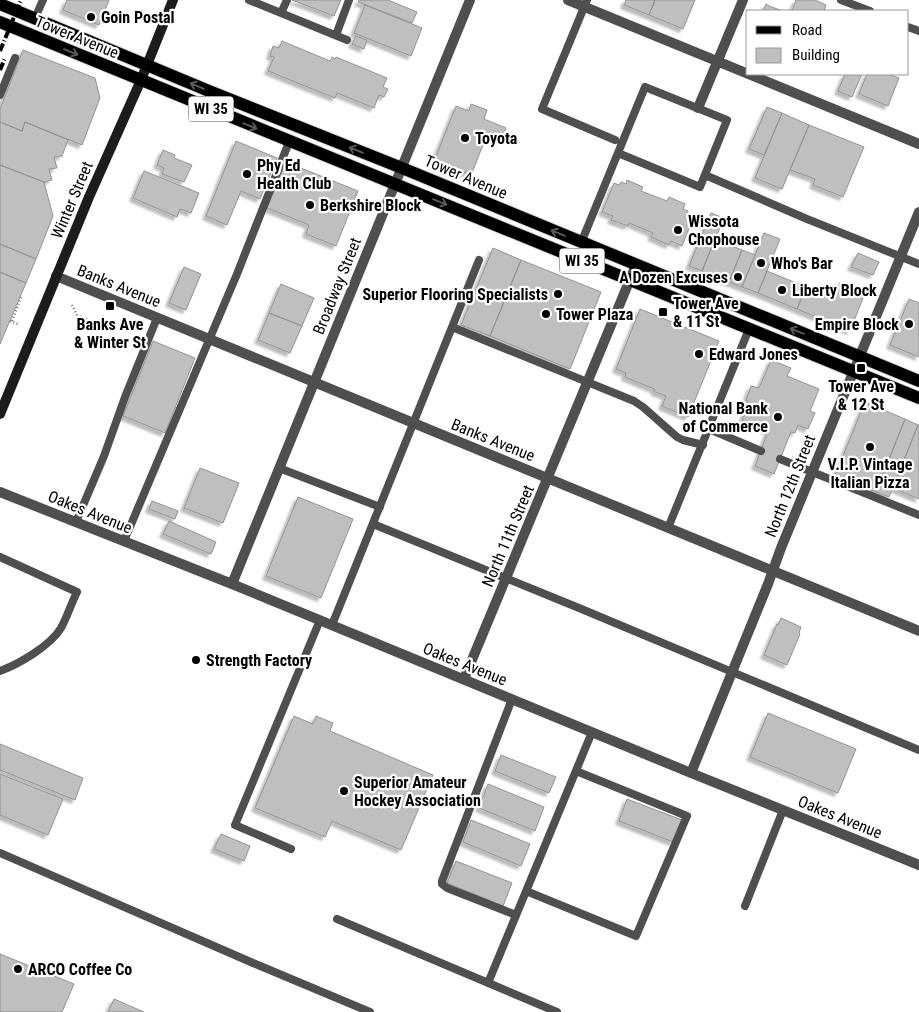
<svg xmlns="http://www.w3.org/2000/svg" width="919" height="1012" font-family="'Roboto Condensed',sans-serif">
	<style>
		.building { fill: #bfbfbf; stroke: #939393; filter: url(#shadow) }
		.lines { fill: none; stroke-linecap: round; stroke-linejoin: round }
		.primary-casing { stroke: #dbdbdb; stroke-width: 14 }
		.path { stroke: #717171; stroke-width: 2.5; stroke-dasharray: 1 2.5; stroke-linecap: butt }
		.lane { stroke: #4f4f4f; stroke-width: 8 }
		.street { stroke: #4f4f4f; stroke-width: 10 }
		.secondary { stroke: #1c1c1c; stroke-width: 10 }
		.primary { stroke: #000; stroke-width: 12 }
		.rail { stroke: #000; stroke-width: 4; stroke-dasharray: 8 2.5 1 2.5; stroke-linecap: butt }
		.oneway { stroke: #595959 }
		.poi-dot { fill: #000; stroke: #fff; stroke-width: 2 }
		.labels { text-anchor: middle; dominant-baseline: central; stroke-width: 4.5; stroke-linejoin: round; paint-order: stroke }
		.shield { fill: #fff; stroke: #4c4c4c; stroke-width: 1 }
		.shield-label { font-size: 15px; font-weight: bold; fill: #000 }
		.poi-label { font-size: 16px; font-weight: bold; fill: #000; stroke: #fff; text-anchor: start }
		.street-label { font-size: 16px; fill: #000; stroke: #fff }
	</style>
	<defs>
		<filter id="shadow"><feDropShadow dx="-3.5" dy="3.5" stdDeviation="1" flood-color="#0004"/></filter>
	</defs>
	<rect width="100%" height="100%" fill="#fff"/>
	<!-- building -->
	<path class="building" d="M67,0H109L99,25L63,10Z
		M292,0H341L334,16Z
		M359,0H388L417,12L412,23L358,2Z
		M626,0H655L649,15L624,5Z
		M655,0H695L683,29L649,15Z
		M796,0H815L826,5L824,11H792Z
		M766,4L769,6L783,11H763Z
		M365,5L422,28L411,56L354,33Z
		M356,36L367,40L364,49L352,44Z
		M282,41L330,61L332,57L335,59L336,57L387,78L383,87L388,89L384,97L379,95L374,108L337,93L335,98L268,71L274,57L270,56L273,46L279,48Z
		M23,50L95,78L100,98L82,145L25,122L22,131L0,122V109Z
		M845,74H862L852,97L838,91Z
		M867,74H888L899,78L888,106L859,94Z
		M471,104L487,110L484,119L506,128L501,141L487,135L471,175L434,161L456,106L469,111Z
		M767,107L782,113L764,155L749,149Z
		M782,113L809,125L782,189L755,178Z
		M0,122L22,131L25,122L68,140L62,156L54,157L57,168L49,169L52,180L44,182L0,165Z
		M809,125L864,147L843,197L813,185L815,179L790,170Z
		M236,141L277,158L260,199L241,191L227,225L206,216Z
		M163,150L175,155L174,158L192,165L184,182L162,174L164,168L157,165Z
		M286,162L358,191L336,246L306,234L309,225L267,208Z
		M0,165L44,182L53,216L36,259L0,244Z
		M144,171L199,193L191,213L180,209L177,217L133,198Z
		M627,180L643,187L641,191L667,201L669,197L685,204L683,209L688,211L687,213L694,216L682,246L671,241L669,245L651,237L653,233L629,223L628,226L611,220L613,216L602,212L614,183L619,185L621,182L626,184Z
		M711,213L724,218L702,271L689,266Z
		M764,233L780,239L758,293L742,287Z
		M715,239L742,250L729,282L702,271Z
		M0,244L36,259L26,283L0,272Z
		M493,248L521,260L490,336L461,325Z
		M742,250L755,255L742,287L729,282Z
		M858,253L879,262L873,275L851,267Z
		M521,260L601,292L570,369L490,336Z
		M184,267L201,274L186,310L169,303Z
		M767,271L806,287L797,309L758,293Z
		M0,272L26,283L0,344Z
		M840,282L865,293L850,331L797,309L806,287L833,298Z
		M281,284L314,298L302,326L269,313Z
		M909,299L919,303V357L890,345Z
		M640,309L719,341L688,417L662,406L666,396L655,392L654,389L625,377L626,373L616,369Z
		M269,313L302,326L290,353L258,340Z
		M153,341L195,358L165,433L123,416Z
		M771,360L791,368L787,376L819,389L810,411L815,413L808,429L798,425L795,433L791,432L774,474L755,466L768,431L742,420L749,402L746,400L751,386L759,388Z
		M865,402L905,419L876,492L835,475Z
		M905,419L918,425L889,497L876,492Z
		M918,425H919V499L893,488Z
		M200,468L239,483L223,523L184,508Z
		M298,497L353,519L321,598L266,576Z
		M152,501L178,511L175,519L149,509Z
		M169,521L216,542L211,554L163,534Z
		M781,618L801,627L799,633L800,634L787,665L764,655L777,624L778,625Z
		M768,713L856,749L838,793L750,757Z
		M294,716L313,724L316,716L333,723L330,731L433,775L401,850L332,821L325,837L255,808Z
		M0,744L83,778L75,800L0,770Z
		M501,755L556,777L549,793L495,771Z
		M0,774L63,799L48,835L0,815Z
		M488,784L544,807L535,831L479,808Z
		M627,799L682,820L673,842L619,821Z
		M471,820L530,844L521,866L463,842Z
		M221,834L250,846L244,861L214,849Z
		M456,861L512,883L503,906L447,883Z
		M0,954L74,984L62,1012H0Z
		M114,999L144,1012H108Z"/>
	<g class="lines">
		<!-- primary casing -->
		<g class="primary-casing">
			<path id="primary" d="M0,4L209,91L402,168L919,381
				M0,22C306,148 613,273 919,398"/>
		</g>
		<!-- path -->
		<path class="path" d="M72,305L77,315L89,320
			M10,321L18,324
			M12,321L22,295"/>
		<!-- lane -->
		<path class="lane" d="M249,0L347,40
			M587,0L542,109L615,140
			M841,0L870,11
			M281,13L287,0
			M35,18L43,0
			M908,27L919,31
			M336,35L349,0
			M0,95L15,58
			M705,175L807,219L919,264
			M581,243C602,191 624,139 645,87L727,120L700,187L618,153
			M452,327L634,401L643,407L677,437L683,440L703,445
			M709,429L761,451
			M780,459L919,515
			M279,468L380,507
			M76,522L104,456L125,397L157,318
			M373,524L579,608L919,750
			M668,528L749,329
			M124,541L237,274L289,142
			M0,557L77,592C71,604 67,617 61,628C50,646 19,664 0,671
			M332,625L479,260
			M512,699L442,881V884L447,888L516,915
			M291,849L235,825L320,620
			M0,853L253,963L370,1012
			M526,891L636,936L687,816L576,771
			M745,906L783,810
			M337,919L557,1012
			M488,983L592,732"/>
		<!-- street -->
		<path class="street" d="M568,0L919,144
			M698,108L743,0
			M56,276L919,631
			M0,492L232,584L691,773L919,865
			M232,584L470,0
			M464,679L636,265
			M691,773L768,584L781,548L919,212"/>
		<!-- secondary -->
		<path class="secondary" d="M0,414L89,197L141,80L173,0"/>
		<!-- primary -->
		<use href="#primary" class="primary"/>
		<!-- rail -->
		<path class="rail" d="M0,51L21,0
			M0,70L5,58"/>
	</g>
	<!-- one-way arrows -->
	<defs><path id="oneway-shaft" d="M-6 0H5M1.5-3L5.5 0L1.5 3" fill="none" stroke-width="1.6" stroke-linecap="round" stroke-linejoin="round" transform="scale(1.25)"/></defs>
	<g class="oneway">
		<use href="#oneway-shaft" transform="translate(71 52) rotate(22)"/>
		<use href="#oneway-shaft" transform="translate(197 86) rotate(-157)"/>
		<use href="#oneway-shaft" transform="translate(250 126) rotate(22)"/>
		<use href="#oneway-shaft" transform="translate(356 150) rotate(-158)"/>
		<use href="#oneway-shaft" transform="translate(440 202) rotate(22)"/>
		<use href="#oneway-shaft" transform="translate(558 233) rotate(-158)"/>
		<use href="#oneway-shaft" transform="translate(797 331) rotate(-158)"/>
	</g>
	<!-- markers -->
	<g class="poi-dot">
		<circle cx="91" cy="17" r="5"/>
		<circle cx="465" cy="138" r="5"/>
		<circle cx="247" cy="174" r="5"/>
		<circle cx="310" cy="205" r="5"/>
		<circle cx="678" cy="230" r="5"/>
		<circle cx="761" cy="263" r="5"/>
		<circle cx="738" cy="277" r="5"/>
		<circle cx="782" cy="290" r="5"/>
		<circle cx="558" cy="294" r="5"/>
		<rect x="105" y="301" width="10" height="10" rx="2.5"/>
		<rect x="658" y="307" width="10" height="10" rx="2.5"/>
		<circle cx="546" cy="314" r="5"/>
		<circle cx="909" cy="324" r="5"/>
		<circle cx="699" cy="354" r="5"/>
		<rect x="856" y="363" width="10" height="10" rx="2.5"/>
		<circle cx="778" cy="417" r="5"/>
		<circle cx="870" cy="447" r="5"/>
		<circle cx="196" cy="660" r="5"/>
		<circle cx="344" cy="791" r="5"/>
		<circle cx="18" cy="969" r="5"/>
	</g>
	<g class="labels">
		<!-- shield labels -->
		<g class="shield">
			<rect x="188.5" y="96.5" width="45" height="25" rx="4"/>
			<rect x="559.5" y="248.5" width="45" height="25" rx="4"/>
		</g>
		<g class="shield-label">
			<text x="211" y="109">WI 35</text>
			<text x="582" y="261">WI 35</text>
		</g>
		<!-- poi labels -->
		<g class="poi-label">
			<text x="101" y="17">Goin Postal</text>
			<text x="475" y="138">Toyota</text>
			<text x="257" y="165">Phy Ed<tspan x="257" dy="18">Health Club</tspan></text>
			<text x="320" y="205">Berkshire Block</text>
			<text x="688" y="221">Wissota<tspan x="688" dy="18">Chophouse</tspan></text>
			<text x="771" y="263">Who's Bar</text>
			<text x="728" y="277" text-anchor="end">A Dozen Excuses</text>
			<text x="792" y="290">Liberty Block</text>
			<text x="548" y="294" text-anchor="end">Superior Flooring Specialists</text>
			<text x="673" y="303">Tower Ave<tspan x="673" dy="18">&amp; 11 St</tspan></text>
			<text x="556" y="314">Tower Plaza</text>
			<text x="110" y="324" text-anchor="middle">Banks Ave<tspan x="110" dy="18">&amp; Winter St</tspan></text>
			<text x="899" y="324" text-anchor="end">Empire Block</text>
			<text x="709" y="354">Edward Jones</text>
			<text x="861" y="386" text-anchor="middle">Tower Ave<tspan x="861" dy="18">&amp; 12 St</tspan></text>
			<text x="768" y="408" text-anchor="end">National Bank<tspan x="768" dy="18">of Commerce</tspan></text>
			<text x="870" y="464" text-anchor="middle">V.I.P. Vintage<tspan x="870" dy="18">Italian Pizza</tspan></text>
			<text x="206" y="660">Strength Factory</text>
			<text x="354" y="782">Superior Amateur<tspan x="354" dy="18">Hockey Association</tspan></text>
			<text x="28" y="969">ARCO Coffee Co</text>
		</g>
		<!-- street labels -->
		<g class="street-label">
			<text transform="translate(77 37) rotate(22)">Tower Avenue</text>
			<text transform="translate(466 177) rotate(23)">Tower Avenue</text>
			<text transform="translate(72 200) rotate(-67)">Winter Street</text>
			<text transform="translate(119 286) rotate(22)">Banks Avenue</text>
			<text transform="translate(337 286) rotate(-68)">Broadway Street</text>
			<text transform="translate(493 440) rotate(22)">Banks Avenue</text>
			<text transform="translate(790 486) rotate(-68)">North 12th Street</text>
			<text transform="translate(90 512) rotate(22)">Oakes Avenue</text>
			<text transform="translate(508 536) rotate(-67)">North 11th Street</text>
			<text transform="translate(465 664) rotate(22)">Oakes Avenue</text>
			<text transform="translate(840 817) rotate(22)">Oakes Avenue</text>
		</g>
	</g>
	<!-- legend -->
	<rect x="746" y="10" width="162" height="65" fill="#ffffff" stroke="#999999"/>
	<rect x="756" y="26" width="25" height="8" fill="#000000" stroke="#999999"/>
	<text x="792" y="35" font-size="15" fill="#000000">Road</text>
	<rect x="756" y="48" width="25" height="15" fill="#bfbfbf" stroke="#999999"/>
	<text x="792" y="60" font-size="15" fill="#000000">Building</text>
</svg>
